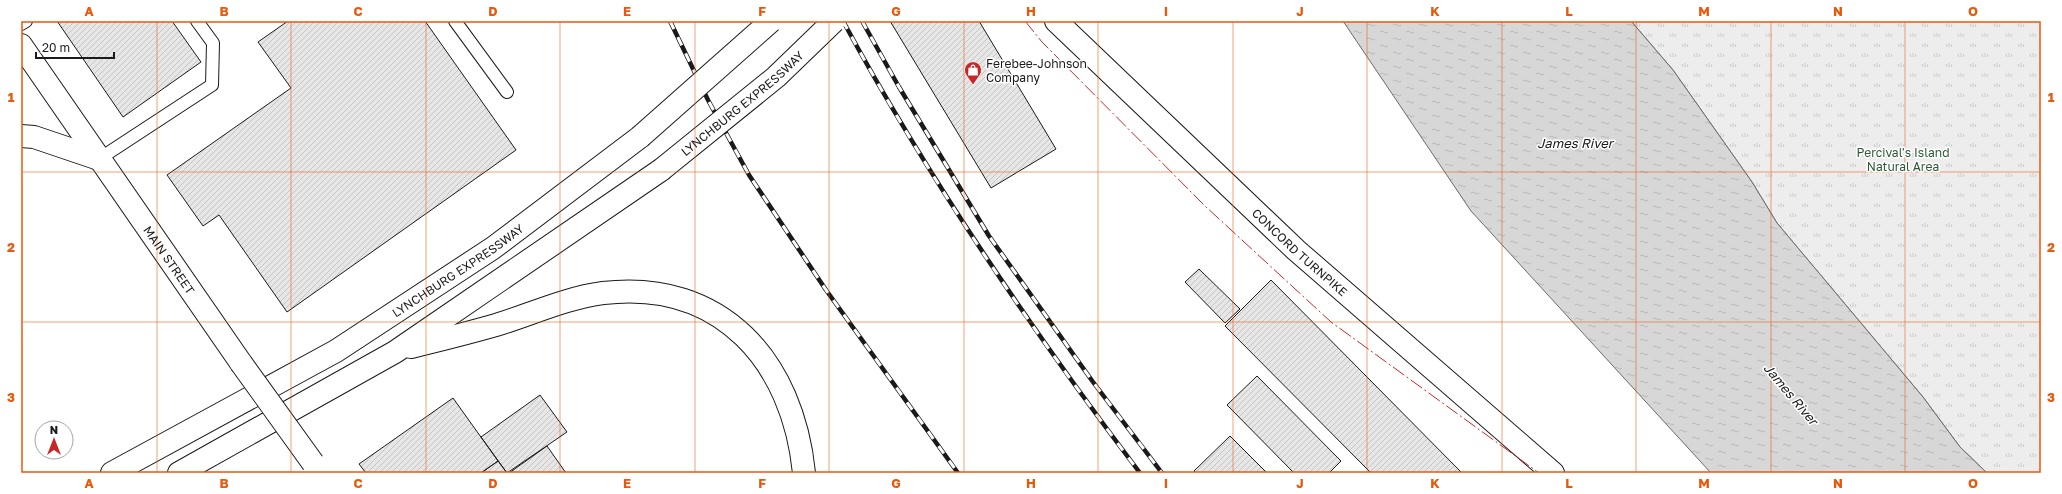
<svg xmlns="http://www.w3.org/2000/svg" width="2062" height="494" font-family="'Golos Text',sans-serif">
	<style>
		.park { fill: url(#park-tufts); stroke: #6a6a6a }
		.water { fill: url(#water-ripples); stroke: #6a6a6a }
		.building { fill: url(#building-hatch); stroke: #1a1a1a }
		.lines { fill: none; stroke-linecap: round; stroke-linejoin: round }
		.lane-casing { stroke: #1a1a1a; stroke-width: 14 }
		.secondary-casing { stroke: #1a1a1a; stroke-width: 24 }
		.primary-casing { stroke: #1a1a1a; stroke-width: 24 }
		.highway-casing { stroke: #1a1a1a; stroke-width: 24 }
		.lane { stroke: #fff; stroke-width: 12 }
		.secondary { stroke: #fff; stroke-width: 22 }
		.primary { stroke: #fff; stroke-width: 22 }
		.highway { stroke: #fff; stroke-width: 22 }
		.rail-casing { stroke: #1a1a1a; stroke-width: 4.5 }
		.rail { stroke: #fff; stroke-width: 3; stroke-dasharray: 9; stroke-linecap: butt }
		.primary-bridge-casing { stroke: #1a1a1a; stroke-width: 24; stroke-linecap: butt }
		.highway-bridge-casing { stroke: #1a1a1a; stroke-width: 24; stroke-linecap: butt }
		.primary-bridge { stroke: #fff; stroke-width: 22 }
		.highway-bridge { stroke: #fff; stroke-width: 22 }
		.power { stroke: #c62828; stroke-width: 1; stroke-dasharray: 14 3 2 3; stroke-linecap: butt }
		.grid { fill: none; stroke: #e8590c; stroke-width: 1; stroke-opacity: 0.55 }
		.labels { text-anchor: middle; dominant-baseline: central; stroke-width: 3; stroke-linejoin: round; paint-order: stroke }
		.poi-label { font-size: 12px; fill: #1a1a1a; stroke: #fff; text-anchor: start }
		.street-label { font-size: 12px; fill: #1a1a1a; stroke: #fff }
		.park-label { font-size: 12px; fill: #2b5a34; stroke: #fff }
		.water-label { font-size: 13px; font-style: italic; fill: #1a1a1a; stroke: #fff }
		.neatline { fill: none; stroke: #e8590c; stroke-width: 1.5 }
		.grid-label { font-size: 13px; text-anchor: middle; font-weight: bold; fill: #e8590c }
	</style>
	<defs>
		<pattern id="park-tufts" width="24" height="20" patternUnits="userSpaceOnUse"><rect width="24" height="20" fill="#ededed"/><path d="M3 7l-1-3M5 7V3M7 7l1-3M15 17l-1-3M17 17v-4M19 17l1-3" fill="none" stroke="#cbcbcb"/></pattern>
		<pattern id="water-ripples" width="26" height="14" patternUnits="userSpaceOnUse"><rect width="26" height="14" fill="#d7d7d7"/><path d="M2 4q2-2 4 0t4 0M15 11q2-2 4 0t4 0" fill="none" stroke="#b8b8b8"/></pattern>
		<pattern id="building-hatch" width="6" height="6" patternUnits="userSpaceOnUse"><rect width="6" height="6" fill="#e6e6e6"/><path d="M-1 1l2-2M0 6l6-6M5 7l2-2" fill="none" stroke="#c5c5c5"/></pattern>
	</defs>
	<rect width="100%" height="100%" fill="#fff"/>
	<!-- park -->
	<path class="park" d="M1631,21H2041V473H1987L1960,447L1923,397L1777,223L1752,182L1673,70Z"/>
	<!-- water -->
	<path class="water" d="M1343,21H1631L1673,70L1752,182L1777,223L1923,397L1960,447L1987,473H1711L1471,211Z"/>
	<!-- building -->
	<path class="building" d="M57,21H172L201,62L123,117Z
		M288,21H425L516,150L287,312L219,215L203,226L167,175L291,88L258,42Z
		M890,21H979L1056,149L991,188Z
		M1199,269L1240,309L1225,323L1185,282Z
		M1271,280L1462,473H1371L1225,326Z
		M1257,376L1341,461L1329,473H1294L1227,405Z
		M540,395L567,432L507,473L481,437Z
		M453,398L498,461L481,473H366L359,464Z
		M1230,436L1267,473H1196L1194,471Z
		M547,446L566,473H509Z
		M498,461L507,473H481Z"/>
	<g class="lines">
		<!-- lane casing -->
		<g class="lane-casing">
			<path id="lane" d="M455,21L507,92
				M21,24L26,21
				M99,159L212,85L213,43L197,21"/>
		</g>
		<!-- secondary casing -->
		<g class="secondary-casing">
			<g id="secondary">
				<path id="s1" d="M1056,21L1296,250L1553,473"/>
			</g>
		</g>
		<!-- primary casing -->
		<g class="primary-casing">
			<g id="primary">
				<path id="s2" d="M21,45L241,363"/>
			</g>
		</g>
		<!-- highway casing -->
		<g class="highway-casing">
			<g id="highway">
				<path d="M21,136L34,137L99,159"/>
				<path d="M411,347C440,340 468,333 496,325C532,314 566,298 603,293C722,279 793,362 804,473"/>
				<path id="s3" d="M112,473L336,351L493,248L640,137"/>
				<path d="M179,473L395,352L661,170"/>
			</g>
		</g>
		<!-- lane -->
		<use href="#lane" class="lane"/>
		<!-- secondary -->
		<use href="#secondary" class="secondary"/>
		<!-- primary -->
		<use href="#primary" class="primary"/>
		<!-- highway -->
		<use href="#highway" class="highway"/>
		<!-- rail casing -->
		<g class="rail-casing">
			<path id="rail" d="M670,21L708,100L749,175L826,290L958,473
				M843,21C929,180 1031,329 1140,473
				M862,21L899,87L989,236L1093,382L1162,473"/>
		</g>
		<!-- rail -->
		<use href="#rail" class="rail"/>
		<!-- primary-bridge casing -->
		<g class="primary-bridge-casing">
			<path id="primary-bridge" d="M241,363L313,463"/>
		</g>
		<!-- highway-bridge casing -->
		<g class="highway-bridge-casing">
			<g id="highway-bridge">
				<path d="M640,137L771,21"/>
				<path id="s4" d="M661,170L776,77L834,21"/>
			</g>
		</g>
		<!-- primary-bridge -->
		<use href="#primary-bridge" class="primary-bridge"/>
		<!-- highway-bridge -->
		<use href="#highway-bridge" class="highway-bridge"/>
		<!-- power -->
		<path class="power" d="M1025,21L1042,42L1205,206L1331,322L1539,473"/>
	</g>
	<!-- grid -->
	<path class="grid" d="M157,21V473M291,21V473M426,21V473M560,21V473M695,21V473M829,21V473M964,21V473M1098,21V473M1233,21V473M1367,21V473M1502,21V473M1636,21V473M1771,21V473M1905,21V473M21,172H2041M21,322H2041"/>
	<!-- icons -->
	<defs>
		<g id="shop-pin" transform="scale(0.9)"><path d="M0 17L-7.5 6A9.5 9.5 0 1 1 7.5 6Z" fill="#c62828" stroke="#fff"/><path d="M-5-2.5h2.3a2.7 3.5 0 0 1 5.4 0H5L5.5 6h-11ZM-1.5-2.5h3a1.5 2.3 0 0 0-3 0Z" fill="#fff"/></g>
	</defs>
	<g fill-rule="evenodd">
		<use href="#shop-pin" x="973" y="70"/>
	</g>
	<g class="labels">
		<!-- poi labels -->
		<g class="poi-label">
			<text x="986" y="63">Ferebee-Johnson<tspan x="986" dy="14">Company</tspan></text>
		</g>
		<!-- street labels -->
		<g class="street-label">
			<text stroke="none"><textPath href="#s4" startOffset="105">LYNCHBURG EXPRESSWAY</textPath></text>
			<text stroke="none"><textPath href="#s1" startOffset="336">CONCORD TURNPIKE</textPath></text>
			<text stroke="none"><textPath href="#s2" startOffset="261">MAIN STREET</textPath></text>
			<text stroke="none"><textPath href="#s3" startOffset="401">LYNCHBURG EXPRESSWAY</textPath></text>
		</g>
		<!-- park labels -->
		<g class="park-label">
			<text x="1903" y="152">Percival's Island<tspan x="1903" dy="14">Natural Area</tspan></text>
		</g>
		<!-- water labels -->
		<g class="water-label">
			<text x="1575" y="143">James River</text>
			<text transform="translate(1791 394) rotate(50)">James River</text>
		</g>
	</g>
	<!-- border -->
	<rect width="2062" height="494" fill="none" stroke="#ffffff" stroke-width="44"/>
	<!-- north arrow -->
	<g transform="translate(54 440)"><circle r="19" fill="#ffffff" stroke="#a3a3a3"/>
	<path d="M0-3L7 15L0 10L-7 15Z" fill="#c62828"/>
	<text y="-6" font-size="11" font-weight="bold" text-anchor="middle" fill="#1a1a1a">N</text>
	</g>
	<!-- scale -->
	<path d="M36 52v6h78v-6" fill="none" stroke="#1a1a1a" stroke-width="2"/>
	<text x="42" y="52" font-size="12" fill="#1a1a1a" stroke="#ffffff" stroke-width="3" paint-order="stroke">20 m</text>
	<rect x="22" y="22" width="2018" height="450" class="neatline"/>
	<g class="grid-label">
		<text x="89" y="16">A</text>
		<text x="224" y="16">B</text>
		<text x="358" y="16">C</text>
		<text x="493" y="16">D</text>
		<text x="627" y="16">E</text>
		<text x="762" y="16">F</text>
		<text x="896" y="16">G</text>
		<text x="1031" y="16">H</text>
		<text x="1166" y="16">I</text>
		<text x="1300" y="16">J</text>
		<text x="1435" y="16">K</text>
		<text x="1569" y="16">L</text>
		<text x="1704" y="16">M</text>
		<text x="1838" y="16">N</text>
		<text x="1973" y="16">O</text>
		<text x="11" y="102">1</text>
		<text x="2051" y="102">1</text>
		<text x="11" y="252">2</text>
		<text x="2051" y="252">2</text>
		<text x="11" y="402">3</text>
		<text x="2051" y="402">3</text>
		<text x="89" y="488">A</text>
		<text x="224" y="488">B</text>
		<text x="358" y="488">C</text>
		<text x="493" y="488">D</text>
		<text x="627" y="488">E</text>
		<text x="762" y="488">F</text>
		<text x="896" y="488">G</text>
		<text x="1031" y="488">H</text>
		<text x="1166" y="488">I</text>
		<text x="1300" y="488">J</text>
		<text x="1435" y="488">K</text>
		<text x="1569" y="488">L</text>
		<text x="1704" y="488">M</text>
		<text x="1838" y="488">N</text>
		<text x="1973" y="488">O</text>
	</g>
</svg>
